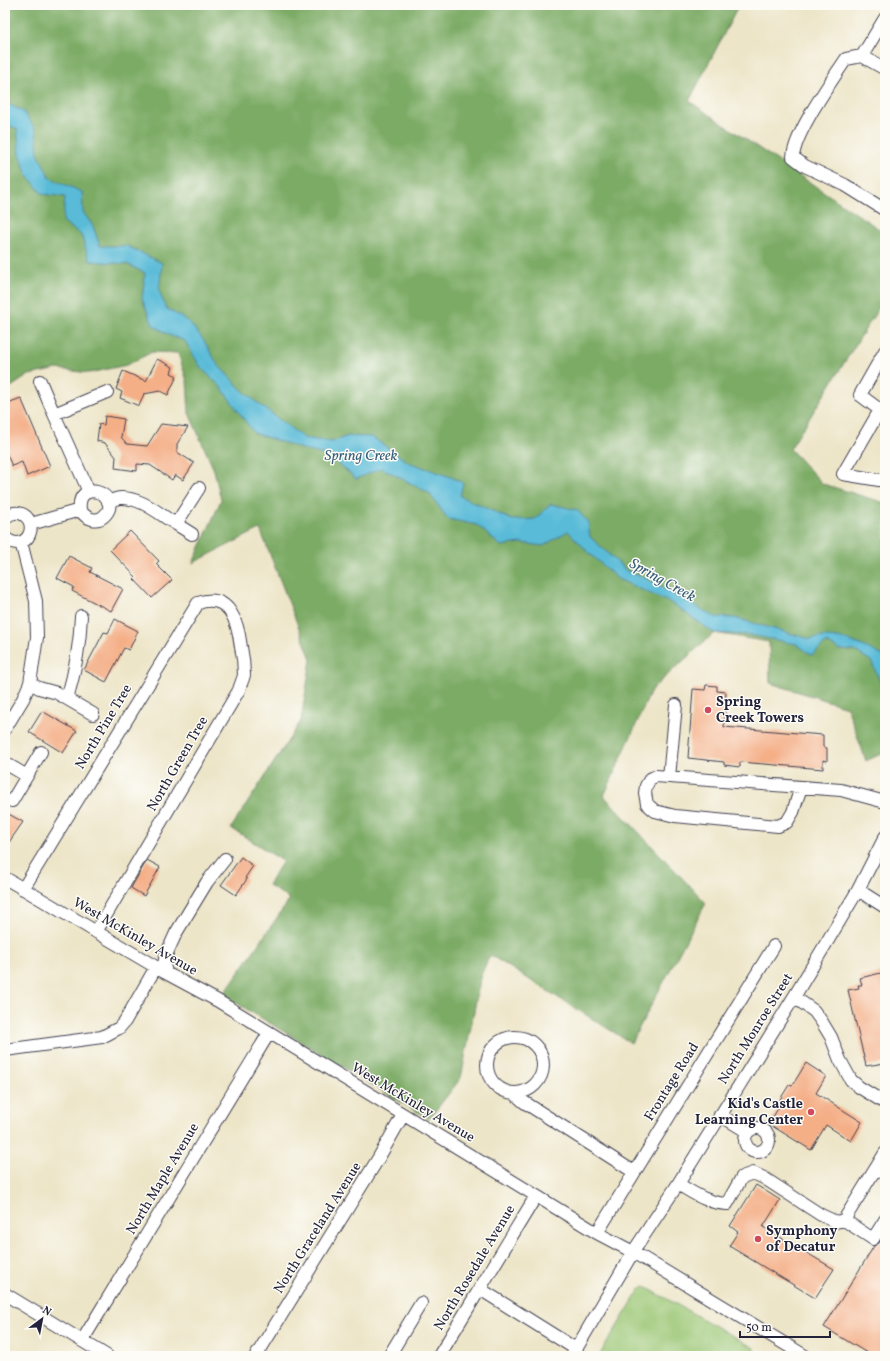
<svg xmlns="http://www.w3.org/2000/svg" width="890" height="1361" font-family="Vollkorn,serif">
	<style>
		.green { fill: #9ac673; stroke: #5e7457 }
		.forest { fill: #7bab65; stroke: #4e6650 }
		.water { fill: #5abbd8; stroke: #3e6e8a }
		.building { fill: #f4af87 }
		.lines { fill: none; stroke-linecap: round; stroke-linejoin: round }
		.minor-casing { stroke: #403f50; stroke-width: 14 }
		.minor { stroke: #fff; stroke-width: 12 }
		.poi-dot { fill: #d1495b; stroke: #fdfcf7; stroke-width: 1.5 }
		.labels { text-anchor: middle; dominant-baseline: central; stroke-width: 3; stroke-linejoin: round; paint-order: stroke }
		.poi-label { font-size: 14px; font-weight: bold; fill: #22223b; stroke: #fdfcf7; text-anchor: start }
		.street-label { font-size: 14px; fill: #22223b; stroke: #fdfcf7 }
		.water-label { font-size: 15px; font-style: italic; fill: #385f7a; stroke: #fdfcf7 }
	</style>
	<rect width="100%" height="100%" fill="#fdfcf7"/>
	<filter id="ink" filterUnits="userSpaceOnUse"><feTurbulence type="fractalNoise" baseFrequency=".025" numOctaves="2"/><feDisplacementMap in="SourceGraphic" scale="8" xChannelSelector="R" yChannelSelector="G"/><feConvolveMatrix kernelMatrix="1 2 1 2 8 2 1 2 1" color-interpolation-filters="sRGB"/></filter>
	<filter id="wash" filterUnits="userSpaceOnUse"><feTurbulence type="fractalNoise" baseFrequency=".012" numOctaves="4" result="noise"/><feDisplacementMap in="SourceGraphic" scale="16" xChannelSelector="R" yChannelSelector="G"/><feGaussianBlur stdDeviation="0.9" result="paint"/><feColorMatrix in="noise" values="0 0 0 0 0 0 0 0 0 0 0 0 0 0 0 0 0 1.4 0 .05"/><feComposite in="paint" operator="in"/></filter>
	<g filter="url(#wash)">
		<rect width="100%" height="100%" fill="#ede5c8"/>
		<!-- green -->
		<path class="green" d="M644,1286L754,1348L753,1356H599L640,1289Z"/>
		<!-- forest -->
		<path class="forest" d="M5,5H739L689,101L885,233V298L790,449L823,484L885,503V752L866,761L847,707L770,683L769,642L714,633L652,689L604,796L706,903L631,1043L490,955L481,975L461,1078L429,1119L223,995L290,899L268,885L283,861L231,828L301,721L311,659L260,529L193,563L221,500L214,470L189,413L187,381L178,353L152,352L127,365L89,373L57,369L29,375L5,391Z"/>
		<!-- water -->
		<path class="water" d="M5,103L23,111L36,130L38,154L50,178L82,192L83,212L93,226L100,246H127L162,263L159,291L166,308L189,322L204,341L218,365L242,390L260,405L304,438L332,442L348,436L372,437L408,462L451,477L463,483L460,496L512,520L535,519L551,504L577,510L588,522L590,537L627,571L647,579L715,617L735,618L810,639C836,632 863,645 885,657V689L883,688L871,661L855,651L840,650L826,643L812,655L796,644L751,635L714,633L673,604L618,579L590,554L568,531L543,546L521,543L501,546L477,525L448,519L429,493L382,468L356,479L330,456L308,451L254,433L220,386L201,368L185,341L169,335L153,325L142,299L145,273L127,264L90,261L81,235L63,221L65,197L42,194L26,173L20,154L17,129L5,123Z"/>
		<g id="blocks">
			<!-- building -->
			<path class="building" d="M157,359L173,367L171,373L177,376L168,395L160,391L144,394L139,406L120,398L122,392L116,389L123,371L146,381Z
				M21,398L50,466L27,476L22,462L12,466L5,450V404Z
				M105,416L124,419L121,437L127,444L147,446L161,424L188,427L177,444V452L194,463L183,480L175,475L172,480L150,465L137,464V471L115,468L116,457L105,443L97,441L99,424L104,425Z
				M130,531L159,561L156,564L172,580L152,598L134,579L136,577L110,550Z
				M69,556L92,568L90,572L123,589L111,611L72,591L74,587L57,578Z
				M115,619L138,631L129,650L124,648L106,682L84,670L104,632L108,633Z
				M706,685L717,686V691L726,692L724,727L823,735V747L827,748V761L823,760V769L740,762V767L724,765V762L688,758L693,689L705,690Z
				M42,711L77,731L63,753L29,732Z
				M5,812L23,822L5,848Z
				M241,857L253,866L245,878L247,879L236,895L221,885Z
				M147,860L160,867L144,896L131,888Z
				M885,972V1063L866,1066L848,990L859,988L858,985H862L860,978Z
				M806,1063L826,1076L816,1093L862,1122L851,1141L826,1125L811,1150L769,1124L781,1103L779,1101L789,1085L792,1086Z
				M756,1185L780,1200L763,1227L834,1269L815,1298L729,1246L738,1232L730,1226Z
				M885,1234V1356H872L824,1327L874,1246L879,1243Z"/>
		</g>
	</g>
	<g filter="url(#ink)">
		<use href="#blocks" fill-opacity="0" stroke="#403f50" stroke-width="1"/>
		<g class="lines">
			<!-- minor casing -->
			<g class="minor-casing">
				<path id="minor" d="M885,18L862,56L885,69
					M862,56L846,59C831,82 795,132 793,157L805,166L845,185L885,210
					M885,351L860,395L880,410L843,474L885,481
					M40,381L54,414
					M89,492L54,414L107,392
					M108,502C112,501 116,498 120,498C141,497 159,514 176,524L199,488
					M5,518C9,514 14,512 19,513C42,519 28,556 5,538
					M31,524L80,510C76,477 122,494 106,514C98,524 86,519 80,510
					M176,524L192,534
					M30,683L39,688L57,693L93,714
					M67,699C75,672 80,645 81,616
					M5,729L23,699L30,683L37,637L36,601L21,542
					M5,763L27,776
					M669,777L676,705
					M801,787L793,812L787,822L778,826L675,816L655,811L647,804L645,793L646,786L650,779L656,776L841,790L885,802
					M12,801L41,752
					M5,878L166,973L218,1001L597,1233L633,1252L805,1356
					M23,889L198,603C230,592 238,623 241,647C243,656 244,666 244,675C243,680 240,685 239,690L96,932
					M858,890L885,907
					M166,973L164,964L166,955L176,933L207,882L225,859
					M794,997L814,1011L822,1022L831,1037L840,1060L851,1080L859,1087L885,1103
					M487 1065a28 28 0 1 1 56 0a28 28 0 1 1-56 0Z
					M5,1050L102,1037L119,1028L125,1021L156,967
					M514,1093L524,1102L634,1172
					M720,1115L748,1132
					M745 1140a12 12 0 1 1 24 0a12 12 0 1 1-24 0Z
					M876,1168L885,1153
					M885,1174L876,1168L844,1220L873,1239L885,1220
					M678,1184C695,1194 707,1203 727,1204L742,1177L753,1173L764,1178L821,1215L836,1222L844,1220
					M597,1233L774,946
					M480,1289L576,1349
					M5,1294L107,1356
					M82,1341L269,1033
					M256,1356L378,1159L403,1115
					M389,1356L421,1303
					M439,1356L536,1196
					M572,1356L633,1252L678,1184L794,997L858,890L885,837"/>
			</g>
			<!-- minor -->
			<use href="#minor" class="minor"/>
		</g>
	</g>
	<!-- markers -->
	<g class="poi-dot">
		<circle cx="708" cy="710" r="4"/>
		<circle cx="811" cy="1112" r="4"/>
		<circle cx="758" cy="1239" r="4"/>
	</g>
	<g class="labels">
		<!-- poi labels -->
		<g class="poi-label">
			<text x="716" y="702">Spring<tspan x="716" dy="16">Creek Towers</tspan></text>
			<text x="803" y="1104" text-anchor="end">Kid's Castle<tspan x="803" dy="16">Learning Center</tspan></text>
			<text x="766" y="1231">Symphony<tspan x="766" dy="16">of Decatur</tspan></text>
		</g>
		<!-- street labels -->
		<g class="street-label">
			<text transform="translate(104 727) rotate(-59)">North Pine Tree</text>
			<text transform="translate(178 764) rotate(-60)">North Green Tree</text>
			<text transform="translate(135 937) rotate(30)">West McKinley Avenue</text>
			<text transform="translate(756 1029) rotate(-58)">North Monroe Street</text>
			<text transform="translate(672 1082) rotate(-58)">Frontage Road</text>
			<text transform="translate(413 1103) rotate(31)">West McKinley Avenue</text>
			<text transform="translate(163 1179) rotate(-59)">North Maple Avenue</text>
			<text transform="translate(318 1228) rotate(-58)">North Graceland Avenue</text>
			<text transform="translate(475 1268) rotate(-59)">North Rosedale Avenue</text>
		</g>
		<!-- water labels -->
		<g class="water-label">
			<text x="361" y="456">Spring Creek</text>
			<text transform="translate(662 581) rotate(29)">Spring Creek</text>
		</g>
	</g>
	<!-- margin -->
	<rect width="890" height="1361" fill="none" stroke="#fdfcf7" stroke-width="20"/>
	<!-- north arrow -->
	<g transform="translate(42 1319) rotate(32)" stroke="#fdfcf7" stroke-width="3" paint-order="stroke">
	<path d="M0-3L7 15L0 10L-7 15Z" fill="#22223b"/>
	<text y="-6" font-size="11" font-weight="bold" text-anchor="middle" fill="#22223b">N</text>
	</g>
	<!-- scale -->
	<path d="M740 1331v6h90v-6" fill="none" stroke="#22223b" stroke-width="2"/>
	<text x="746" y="1331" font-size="12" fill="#22223b" stroke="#fdfcf7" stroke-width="3" paint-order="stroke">50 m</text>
</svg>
